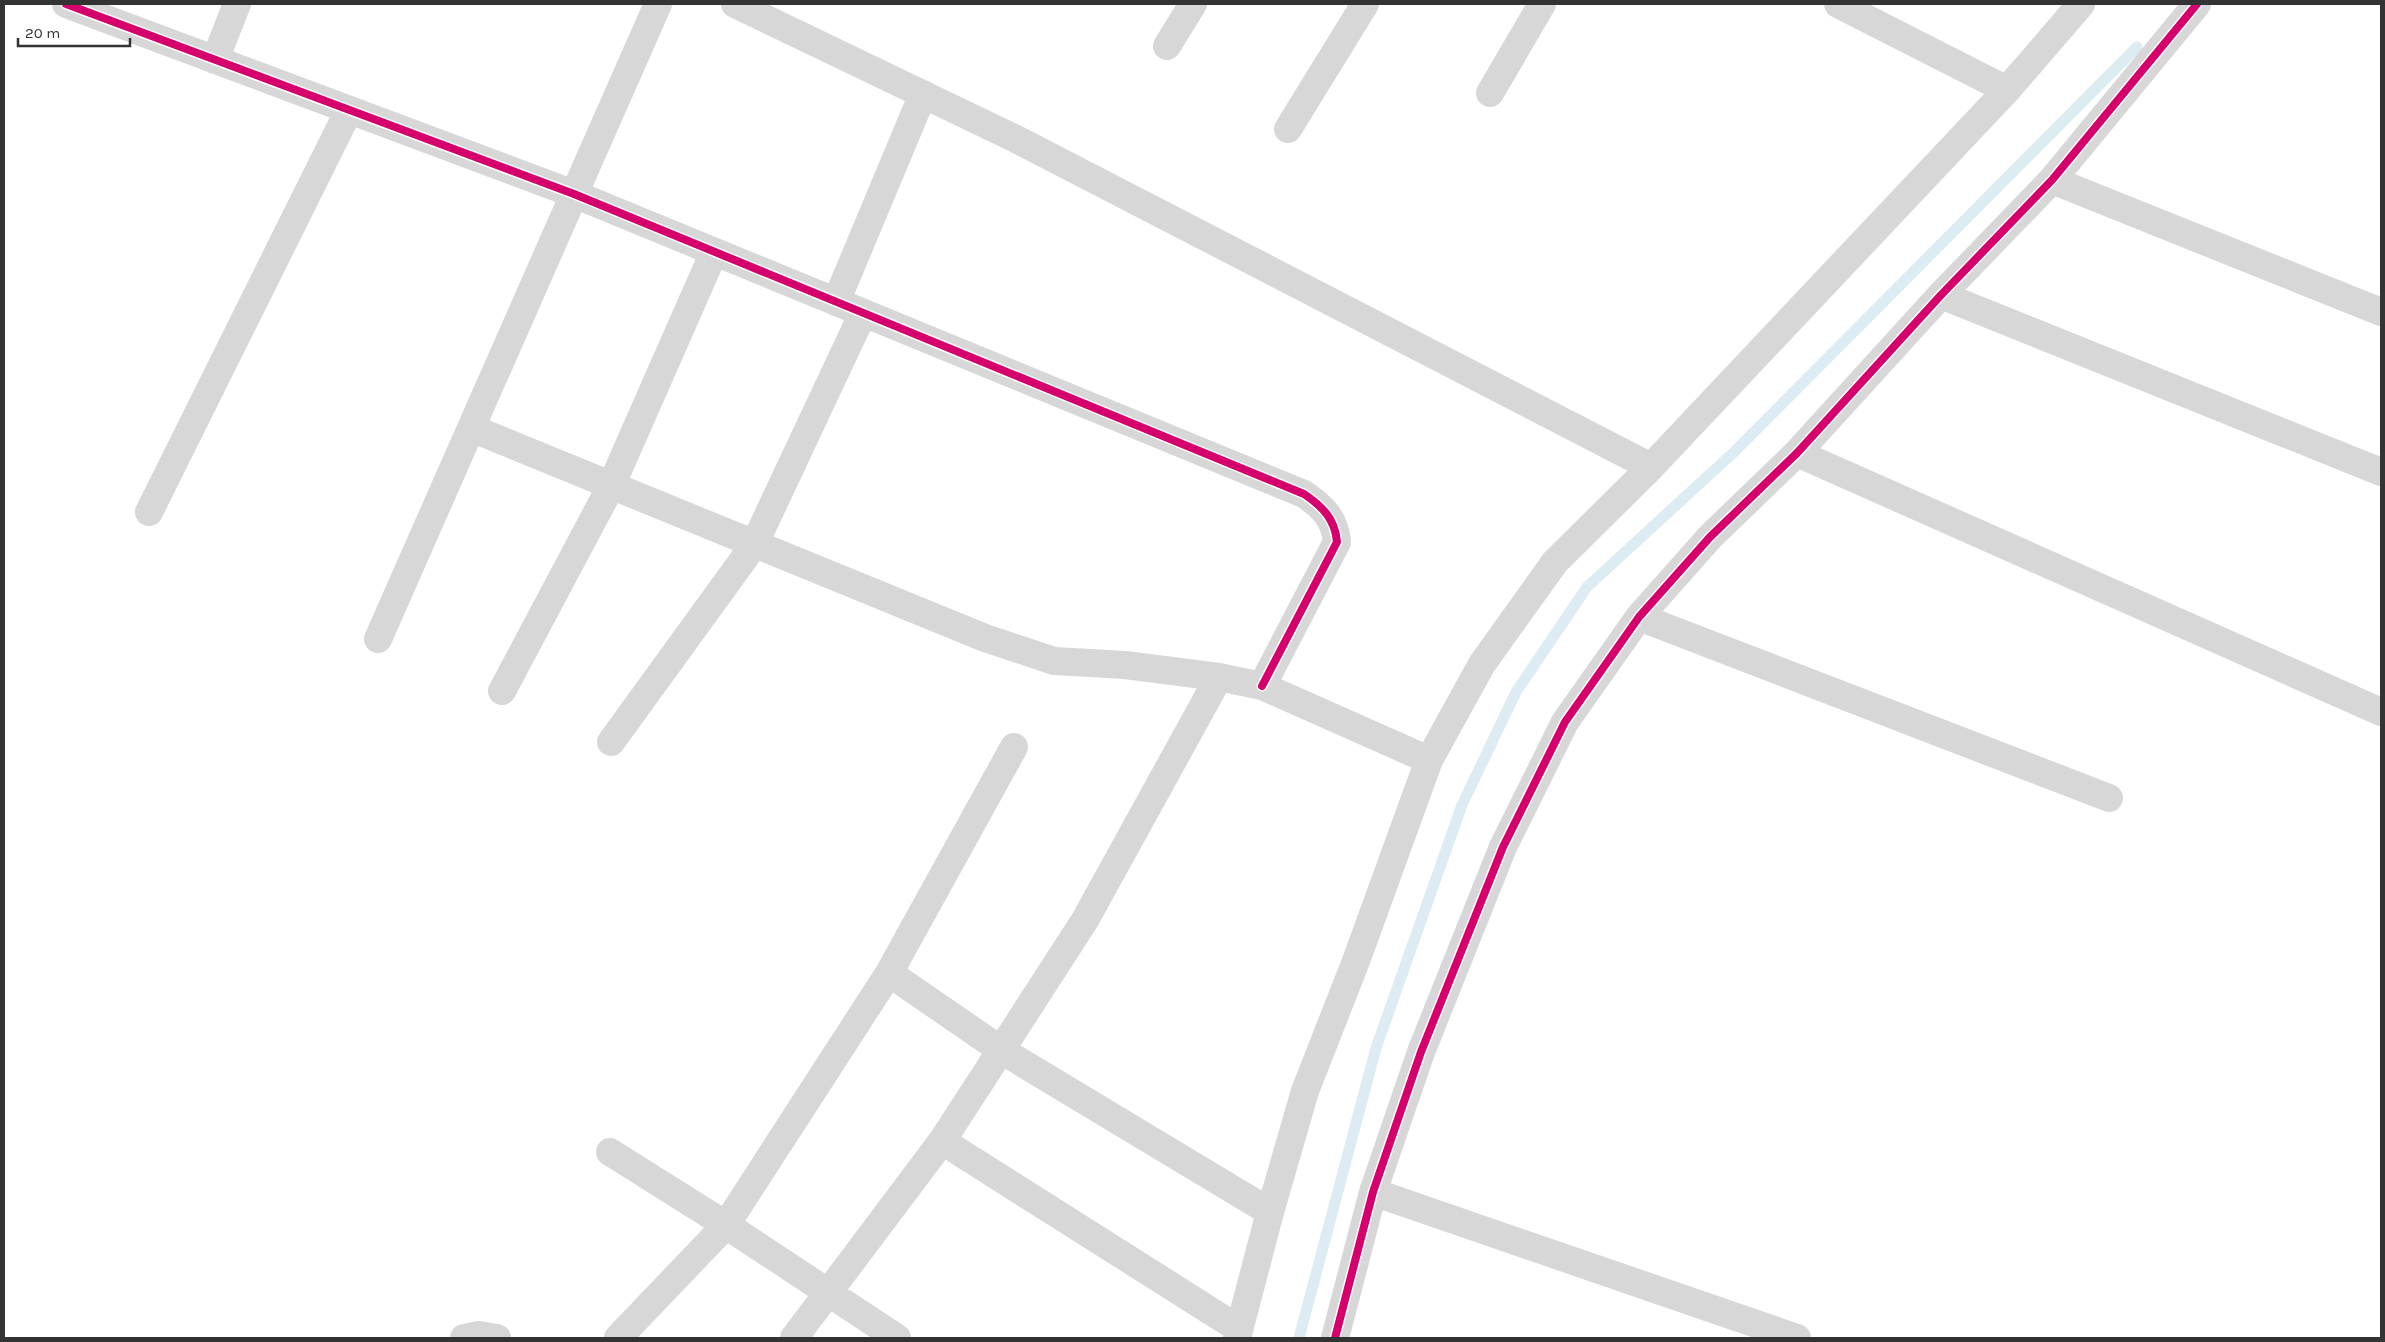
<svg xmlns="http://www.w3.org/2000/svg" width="2385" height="1342" font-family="Karla,sans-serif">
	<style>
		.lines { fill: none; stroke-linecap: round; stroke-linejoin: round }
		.stream { stroke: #ddebf3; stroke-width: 11 }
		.street { stroke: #d7d7d7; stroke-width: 28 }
		.cycleway-casing { stroke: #fff; stroke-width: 11 }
		.cycleway { stroke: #d6006c; stroke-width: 8 }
	</style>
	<rect width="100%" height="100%" fill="#fff"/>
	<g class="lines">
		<!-- stream -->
		<path class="stream" d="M1299,1338L1376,1048L1462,805L1516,692L1587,587L1734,452L2137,47"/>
		<!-- street -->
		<path class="street" d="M66,4L574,194L1304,494C1323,507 1335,519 1337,542L1262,686
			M735,4L1016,139L1651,467
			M1838,4L2007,90
			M1167,46L1193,4
			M215,60L237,4
			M1490,93L1542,4
			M1288,129L1365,4
			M2052,180L2381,312
			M1941,295L2381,472
			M836,302L923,94
			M471,428L985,638L1054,661L1125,665L1219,677
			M1797,453L2381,712
			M149,512L349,110
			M1639,617L2109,798
			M378,639L658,4
			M502,691L611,486L714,252
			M611,742L754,545L863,313
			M1014,747L889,973L1001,1050L1270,1212
			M942,1141L1239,1329
			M610,1152L726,1225L897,1338
			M1373,1192L1797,1338
			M464,1338L479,1335L497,1338
			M618,1338L726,1225L889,973
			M794,1338L942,1141L1001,1050L1085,920L1219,677L1262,686L1429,760
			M1237,1338L1270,1212L1305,1091L1356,961L1429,760L1482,664L1555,562L1651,467L2007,90L2081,4
			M1335,1338L1373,1192L1421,1052L1503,847L1565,722L1639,617L1710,537L1797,453L1941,295L2052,180L2197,4"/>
		<!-- cycleway casing -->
		<g class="cycleway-casing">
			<path id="cycleway" d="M66,4L574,194L1304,494C1323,507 1335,519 1337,542L1262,686
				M1335,1338L1373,1192L1421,1052L1503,847L1565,722L1639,617L1710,537L1797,453L1941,295L2052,180L2197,4"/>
		</g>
		<!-- cycleway -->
		<use href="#cycleway" class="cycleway"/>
	</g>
	<!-- border -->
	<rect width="2385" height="1342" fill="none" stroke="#333333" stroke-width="10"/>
	<!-- scale -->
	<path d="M18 38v8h112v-8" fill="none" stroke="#333333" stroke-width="2.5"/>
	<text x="25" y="38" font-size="15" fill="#333333" stroke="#ffffff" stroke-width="4" paint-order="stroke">20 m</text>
</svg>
